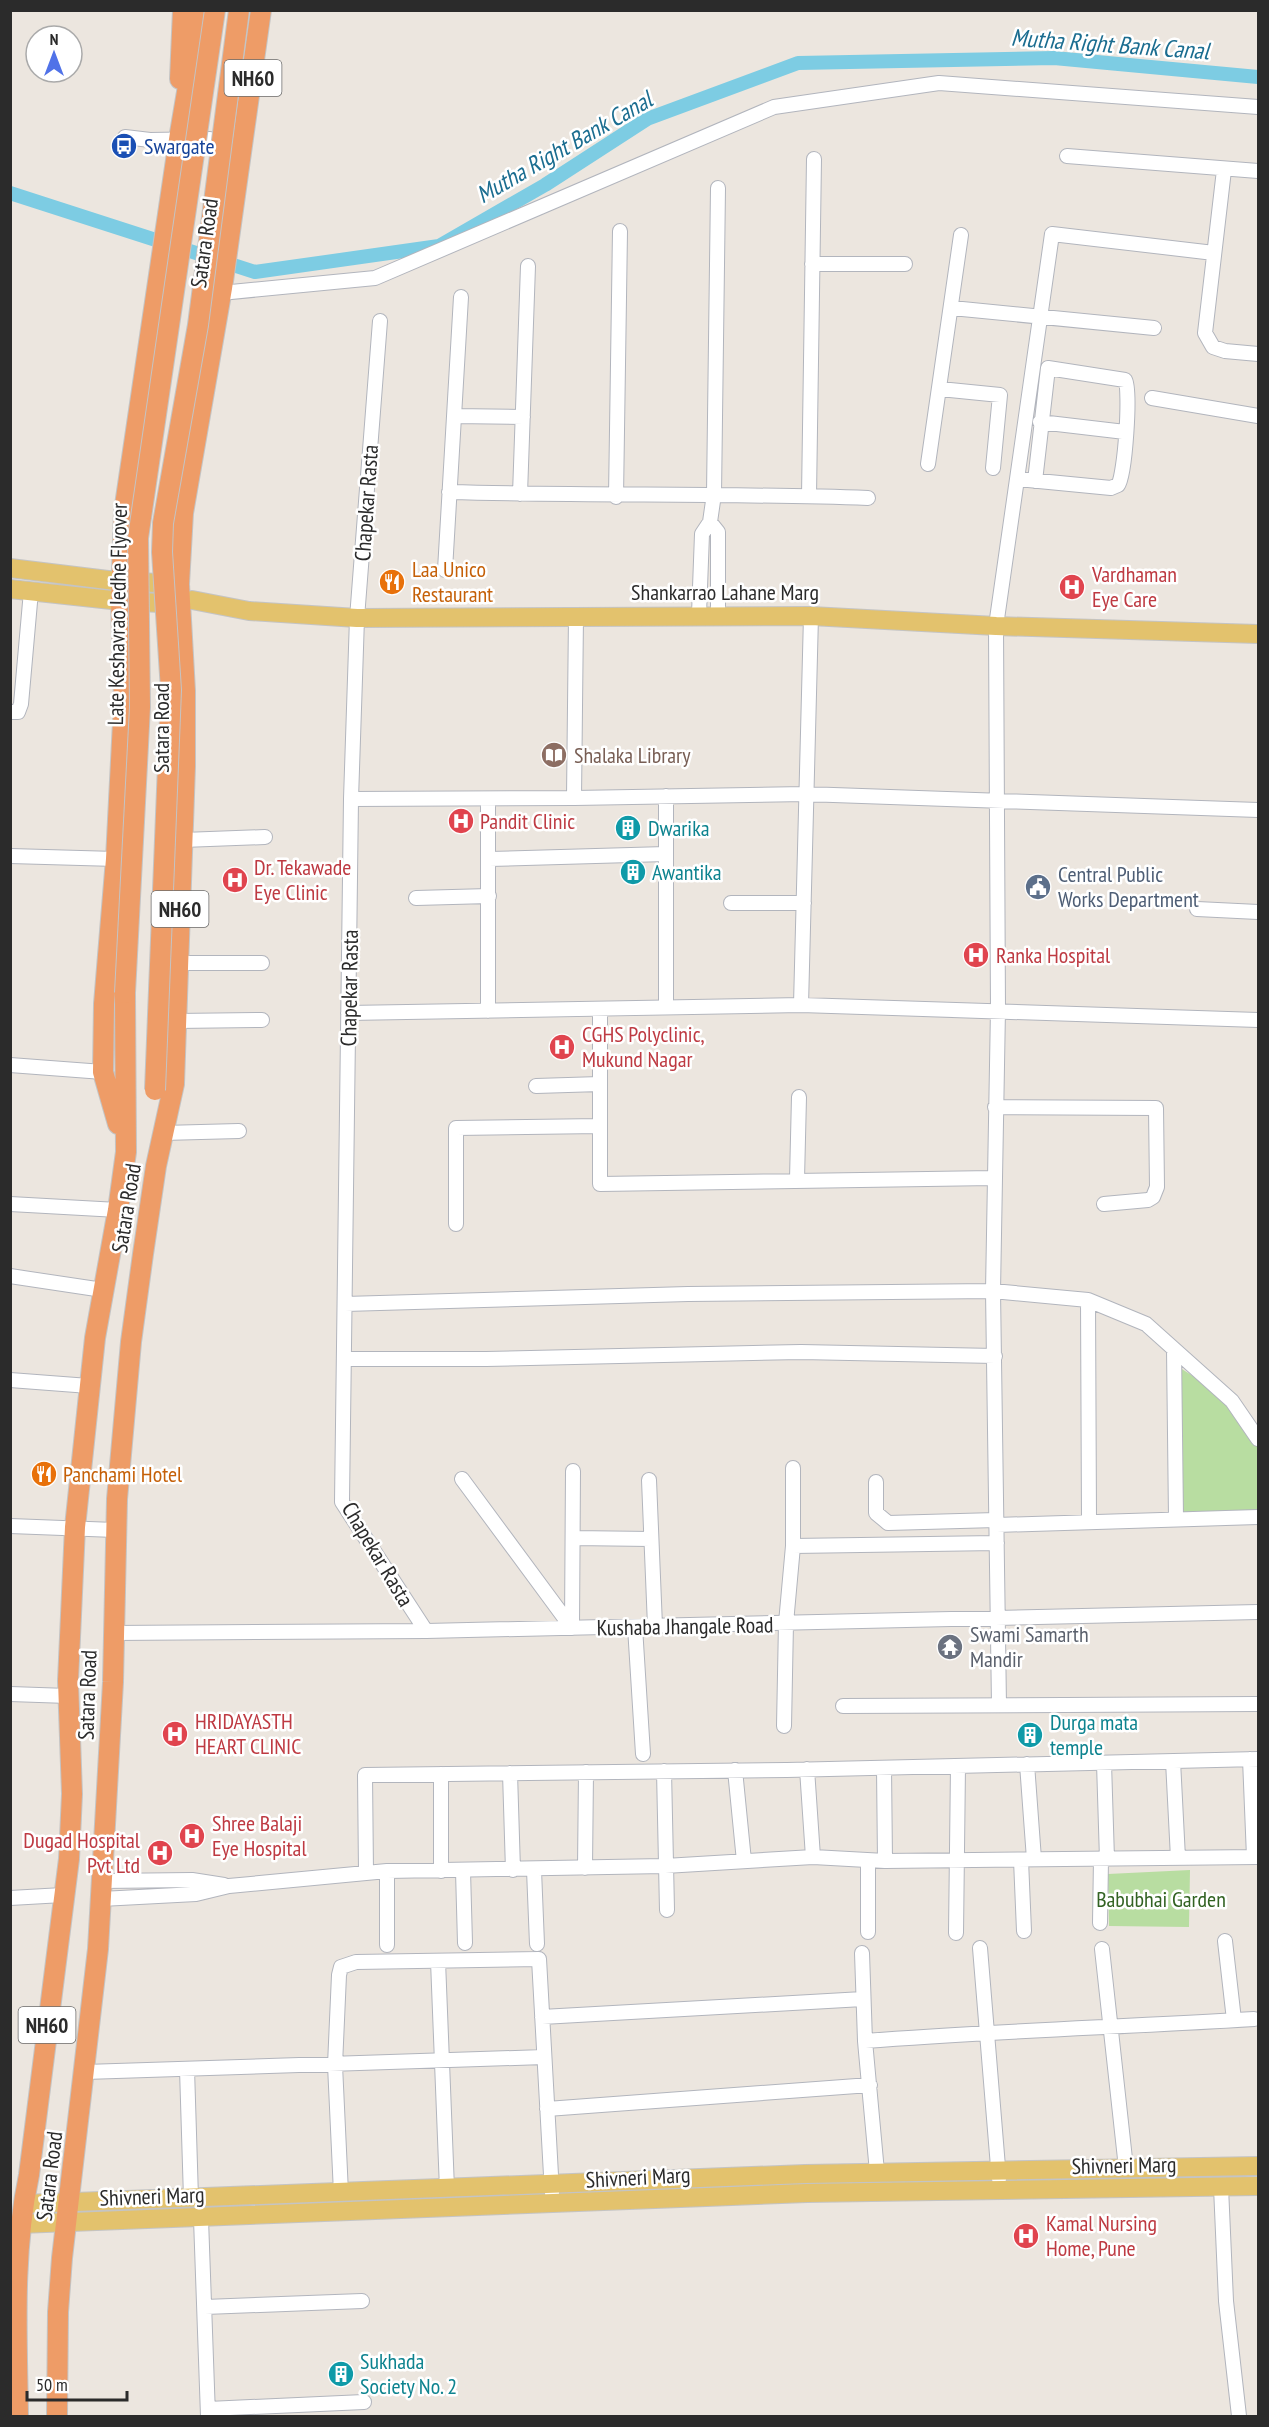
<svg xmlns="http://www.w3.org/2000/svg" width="1269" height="2427" font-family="'PT Sans Narrow',sans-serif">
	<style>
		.green { fill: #b8dda1 }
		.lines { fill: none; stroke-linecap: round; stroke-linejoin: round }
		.canal { stroke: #7dcce3; stroke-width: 14 }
		.minor-casing { stroke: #b2b5bd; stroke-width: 16 }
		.major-casing { stroke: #c4c4c4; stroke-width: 20 }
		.highway-casing { stroke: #c4c4c4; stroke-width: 22 }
		.minor { stroke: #fff; stroke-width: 14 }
		.major { stroke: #e3c26d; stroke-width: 18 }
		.highway { stroke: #ee9c67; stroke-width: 20 }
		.highway-bridge-casing { stroke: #c4c4c4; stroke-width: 22; stroke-linecap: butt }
		.highway-bridge { stroke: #ee9c67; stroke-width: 20 }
		.labels { text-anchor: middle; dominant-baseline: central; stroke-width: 5; stroke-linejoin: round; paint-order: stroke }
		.shield { fill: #fff; stroke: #6b6b6b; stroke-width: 1.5 }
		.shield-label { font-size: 21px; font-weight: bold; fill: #2b2b2b }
		.transit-label { font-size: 22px; fill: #164399; stroke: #fff; text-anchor: start }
		.street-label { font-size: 22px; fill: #2b2b2b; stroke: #fff }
		.food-label { font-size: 22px; fill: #c56008; stroke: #fff; text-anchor: start }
		.health-label { font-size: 22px; fill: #be3a42; stroke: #fff; text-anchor: start }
		.education-label { font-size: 22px; fill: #785e54; stroke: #fff; text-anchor: start }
		.culture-label { font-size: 22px; fill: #0d838f; stroke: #fff; text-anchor: start }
		.service-label { font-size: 22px; fill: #4e5e75; stroke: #fff; text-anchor: start }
		.worship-label { font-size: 22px; fill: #5b616d; stroke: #fff; text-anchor: start }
		.park-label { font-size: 22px; fill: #326222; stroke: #fff }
		.water-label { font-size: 24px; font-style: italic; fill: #1b6d90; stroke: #fff }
	</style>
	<rect width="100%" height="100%" fill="#ece6df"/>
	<!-- green -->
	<path class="green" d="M1174,1364L1232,1401L1258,1445V1514L1182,1519Z
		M1190,1870L1189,1927L1109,1926L1108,1874Z"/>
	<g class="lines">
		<!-- canal -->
		<path class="canal" d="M10,193L255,272L439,246L545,185L647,119L798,63L1054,58L1258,77"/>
		<!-- minor casing -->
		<g class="minor-casing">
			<path id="minor" d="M125,137L150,140L210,139
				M1067,156L1258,171
				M1224,170L1205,333L1213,347L1225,351L1258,354
				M812,264H905
				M221,293L375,278L774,107L939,83L1258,107
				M952,308L1154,328
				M380,321L357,618L351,799L342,1502L426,1631
				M940,389L1000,395L993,468
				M1152,398L1258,416
				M454,416L523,417
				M1040,422L1125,432
				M928,464L961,235
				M1018,479L1111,488L1118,485C1125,476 1131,389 1125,380L1048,368L1035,481
				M449,492C589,496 728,493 868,498
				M520,494L528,266
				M809,496L814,159
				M616,497L620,231
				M710,522L718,532V614
				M445,570L461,297
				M699,614L702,534L710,522L714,494L718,188
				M10,712H18L21,704L31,591
				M574,798L576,616
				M351,799L574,798L805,794L1258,810
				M488,799V1011
				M183,840L265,837
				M10,856L116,859
				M489,859L666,854
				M416,898L489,896
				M731,903H804
				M1197,909L1258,912
				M178,963H262
				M801,1005L811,616
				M666,1007V796
				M600,1009V1184L993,1178
				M348,1013L801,1005L1258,1020
				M176,1021L262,1020
				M10,1065L103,1072
				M536,1086L600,1084
				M995,1107L1156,1108L1157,1187L1153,1197L1148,1200L1104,1204
				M163,1133L239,1131
				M797,1179L799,1097
				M10,1204L118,1210
				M456,1224V1128L600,1126
				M10,1276L103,1290
				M1088,1300L1089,1521
				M345,1304L688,1294L993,1291L1088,1300L1146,1324L1232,1401L1258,1439
				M1174,1349L1176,1519
				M344,1359H486L801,1352L995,1356
				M10,1380L89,1386
				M462,1479L572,1628
				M649,1480L655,1626
				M876,1482V1513L888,1523L996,1520
				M997,1525L1258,1517
				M10,1526L115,1530
				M573,1538L651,1539
				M793,1546L997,1543
				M635,1627L643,1754
				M572,1628L573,1471
				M112,1633L426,1631L1258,1612
				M10,1694L68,1696
				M999,1705L993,1291L998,1009L996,626L1052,234L1214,253
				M843,1706L1258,1704
				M784,1726L786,1623L793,1546V1468
				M1250,1759L1254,1857
				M1173,1761L1178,1858
				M1104,1763L1107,1859
				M1027,1764L1034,1859
				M884,1768L885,1861
				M807,1769L813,1857
				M735,1770L744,1861
				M664,1771L667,1910
				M510,1773L513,1870
				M1021,1860L1024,1931
				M868,1861V1932
				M585,1868L586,1772
				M534,1870L537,1944
				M441,1871V1774
				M463,1871L465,1943
				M366,1872L365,1775L787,1770L1258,1759
				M102,1881L192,1880L224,1885
				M10,1898L63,1895
				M101,1899L196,1894L229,1886L387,1871L665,1866L813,1857L885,1861L1258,1857
				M1100,1923L1101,1859
				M956,1933L958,1766
				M1225,1941L1234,2020
				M387,1945V1871
				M980,1948L999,2179
				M1102,1949L1126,2168
				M862,1953L865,2041L877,2172
				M438,1961L447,2189
				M542,2017L863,1999
				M865,2041C994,2031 1124,2027 1254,2019
				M187,2069L191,2198
				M85,2072L544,2057
				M547,2109L870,2085
				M1221,2187L1226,2301L1239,2416
				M341,2193L335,2065L339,1975L341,1967L356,1962L539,1959L552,2193
				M201,2219L208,2416
				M205,2307L362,2301
				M208,2409L364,2402"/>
		</g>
		<!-- major casing -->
		<g class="major-casing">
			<path id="major" d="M10,568L116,581L179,584
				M10,589L121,601L179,604
				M192,600L249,611L357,618L811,616L996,626L1258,634
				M23,2204L805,2174L1258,2166
				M20,2224L807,2193L1258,2186"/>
		</g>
		<!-- highway casing -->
		<g class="highway-casing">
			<path id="highway" d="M180,79L183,10
				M118,1124L103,1072L104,1004L116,859L124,702L121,601L124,512L180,133L201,10
				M18,2416C17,2335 12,2255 29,2175L69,1859L72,1794L68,1681L75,1527L95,1338L118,1210L126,1152L125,993
				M57,2416L58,2312L62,2258L98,1949L113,1682L117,1499L131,1342L143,1254L156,1166L174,1084L185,766V691L179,584L183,513L222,288L261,10"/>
		</g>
		<!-- minor -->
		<use href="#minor" class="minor"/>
		<!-- major -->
		<use href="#major" class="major"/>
		<!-- highway -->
		<use href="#highway" class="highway"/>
		<!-- highway-bridge casing -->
		<g class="highway-bridge-casing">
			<path id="highway-bridge" d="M125,993L140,707L138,538L215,10
				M155,1090L171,690L162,552L163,523L198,325L239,10"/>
		</g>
		<!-- highway-bridge -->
		<use href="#highway-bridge" class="highway-bridge"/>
	</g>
	<!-- icons -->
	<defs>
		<g id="bus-disc" transform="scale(1.35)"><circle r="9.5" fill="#1a4fb4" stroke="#fff"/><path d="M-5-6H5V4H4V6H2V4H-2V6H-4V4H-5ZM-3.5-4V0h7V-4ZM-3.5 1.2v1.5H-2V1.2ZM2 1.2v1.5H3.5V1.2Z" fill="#fff"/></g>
		<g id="restaurant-disc" transform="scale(1.35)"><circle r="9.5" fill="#e8710a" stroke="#fff"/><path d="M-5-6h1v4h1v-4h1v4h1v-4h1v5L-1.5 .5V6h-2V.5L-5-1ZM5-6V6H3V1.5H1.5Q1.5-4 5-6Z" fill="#fff"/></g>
		<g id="hospital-disc" transform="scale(1.35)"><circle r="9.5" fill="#e0444e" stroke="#fff"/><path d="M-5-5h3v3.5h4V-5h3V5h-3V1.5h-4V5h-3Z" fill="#fff"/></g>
		<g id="library-disc" transform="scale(1.35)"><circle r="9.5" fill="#8d6e63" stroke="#fff"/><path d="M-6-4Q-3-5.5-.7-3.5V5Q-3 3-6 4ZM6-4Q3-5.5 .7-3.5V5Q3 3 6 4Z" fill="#fff"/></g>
		<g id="building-disc" transform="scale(1.35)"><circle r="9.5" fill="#0f9aa8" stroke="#fff"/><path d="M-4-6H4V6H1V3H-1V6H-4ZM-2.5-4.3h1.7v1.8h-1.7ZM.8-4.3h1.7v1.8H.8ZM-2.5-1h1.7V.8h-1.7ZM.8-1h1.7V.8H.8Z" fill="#fff"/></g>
		<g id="civic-disc" transform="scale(1.35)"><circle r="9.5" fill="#5c6f8a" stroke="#fff"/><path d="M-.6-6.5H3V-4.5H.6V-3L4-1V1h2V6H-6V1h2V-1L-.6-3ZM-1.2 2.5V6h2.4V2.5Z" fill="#fff"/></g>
		<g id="temple-disc" transform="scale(1.35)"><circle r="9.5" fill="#6b7280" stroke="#fff"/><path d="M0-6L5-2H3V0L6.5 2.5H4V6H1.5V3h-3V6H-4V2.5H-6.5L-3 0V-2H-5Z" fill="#fff"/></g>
	</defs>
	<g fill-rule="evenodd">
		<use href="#bus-disc" x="124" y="146"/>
		<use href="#restaurant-disc" x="392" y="582"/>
		<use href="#hospital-disc" x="1072" y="587"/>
		<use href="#library-disc" x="554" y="755"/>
		<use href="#hospital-disc" x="461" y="821"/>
		<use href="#building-disc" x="628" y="828"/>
		<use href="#building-disc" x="633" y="872"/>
		<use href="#hospital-disc" x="235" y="880"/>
		<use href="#civic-disc" x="1038" y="887"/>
		<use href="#hospital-disc" x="976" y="955"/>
		<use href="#hospital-disc" x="562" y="1047"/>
		<use href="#restaurant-disc" x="44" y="1474"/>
		<use href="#temple-disc" x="950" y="1647"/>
		<use href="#hospital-disc" x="175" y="1734"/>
		<use href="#building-disc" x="1030" y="1735"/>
		<use href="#hospital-disc" x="192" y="1836"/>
		<use href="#hospital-disc" x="160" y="1853"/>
		<use href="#hospital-disc" x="1026" y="2236"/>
		<use href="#building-disc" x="341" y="2374"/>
	</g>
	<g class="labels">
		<!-- shield labels -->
		<g class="shield">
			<rect x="224.5" y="60" width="57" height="36" rx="4.5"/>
			<rect x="151.5" y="891" width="57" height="36" rx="4.5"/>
			<rect x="18.5" y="2007" width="57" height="36" rx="4.5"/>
		</g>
		<g class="shield-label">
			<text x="253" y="78">NH60</text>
			<text x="180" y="909">NH60</text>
			<text x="47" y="2025">NH60</text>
		</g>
		<!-- transit labels -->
		<g class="transit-label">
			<text x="144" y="146">Swargate</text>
		</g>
		<!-- street labels -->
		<g class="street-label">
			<text transform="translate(204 243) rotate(-82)">Satara Road</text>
			<text transform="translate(366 503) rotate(-86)">Chapekar Rasta</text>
			<text x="725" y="592">Shankarrao Lahane Marg</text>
			<text transform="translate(117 614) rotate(-89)">Late Keshavrao Jedhe Flyover</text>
			<text transform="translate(161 728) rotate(-90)">Satara Road</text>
			<text transform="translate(349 988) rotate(-89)">Chapekar Rasta</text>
			<text transform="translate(126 1208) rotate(-81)">Satara Road</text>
			<text transform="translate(378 1554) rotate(59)">Chapekar Rasta</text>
			<text transform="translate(685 1626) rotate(-1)">Kushaba Jhangale Road</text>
			<text transform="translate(87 1695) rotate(-88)">Satara Road</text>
			<text transform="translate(1124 2165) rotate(-1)">Shivneri Marg</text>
			<text transform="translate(49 2176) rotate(-83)">Satara Road</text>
			<text transform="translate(638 2177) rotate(-3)">Shivneri Marg</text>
			<text transform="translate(152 2196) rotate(-2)">Shivneri Marg</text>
		</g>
		<!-- food labels -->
		<g class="food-label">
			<text x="412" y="569">Laa Unico<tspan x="412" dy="25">Restaurant</tspan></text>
			<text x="63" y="1474">Panchami Hotel</text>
		</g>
		<!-- health labels -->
		<g class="health-label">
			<text x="1092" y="574">Vardhaman<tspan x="1092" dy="25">Eye Care</tspan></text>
			<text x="480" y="821">Pandit Clinic</text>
			<text x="254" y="867">Dr. Tekawade<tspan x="254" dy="25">Eye Clinic</tspan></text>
			<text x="996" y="955">Ranka Hospital</text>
			<text x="582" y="1034">CGHS Polyclinic,<tspan x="582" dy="25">Mukund Nagar</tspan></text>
			<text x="195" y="1721">HRIDAYASTH<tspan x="195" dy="25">HEART CLINIC</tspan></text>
			<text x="212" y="1823">Shree Balaji<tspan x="212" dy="25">Eye Hospital</tspan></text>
			<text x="140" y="1840" text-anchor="end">Dugad Hospital<tspan x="140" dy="25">Pvt Ltd</tspan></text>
			<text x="1046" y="2223">Kamal Nursing<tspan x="1046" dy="25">Home, Pune</tspan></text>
		</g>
		<!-- education labels -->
		<g class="education-label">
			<text x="574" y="755">Shalaka Library</text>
		</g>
		<!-- culture labels -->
		<g class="culture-label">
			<text x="648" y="828">Dwarika</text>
			<text x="652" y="872">Awantika</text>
			<text x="1050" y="1722">Durga mata<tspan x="1050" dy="25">temple</tspan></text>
			<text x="360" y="2361">Sukhada<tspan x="360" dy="25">Society No. 2</tspan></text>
		</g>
		<!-- service labels -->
		<g class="service-label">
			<text x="1058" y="874">Central Public<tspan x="1058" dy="25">Works Department</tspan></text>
		</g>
		<!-- worship labels -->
		<g class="worship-label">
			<text x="970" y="1634">Swami Samarth<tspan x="970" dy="25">Mandir</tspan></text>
		</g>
		<!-- park labels -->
		<g class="park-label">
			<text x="1161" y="1899">Babubhai Garden</text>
		</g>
		<!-- water labels -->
		<g class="water-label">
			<text transform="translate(1110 44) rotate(4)">Mutha Right Bank Canal</text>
			<text transform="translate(564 147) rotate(-30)">Mutha Right Bank Canal</text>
		</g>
	</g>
	<!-- border -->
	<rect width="1269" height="2427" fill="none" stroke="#2b2b2b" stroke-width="24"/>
	<!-- north arrow -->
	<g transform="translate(54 54)"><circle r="28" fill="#ffffff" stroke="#aaaaaa" stroke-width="1.5"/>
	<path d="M0-4.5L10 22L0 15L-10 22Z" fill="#5072e8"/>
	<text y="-9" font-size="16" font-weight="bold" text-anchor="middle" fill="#2b2b2b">N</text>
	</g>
	<!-- scale -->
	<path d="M27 2391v9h100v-9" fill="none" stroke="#2b2b2b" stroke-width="3"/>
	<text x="36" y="2391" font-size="18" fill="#2b2b2b" stroke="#ffffff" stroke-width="4.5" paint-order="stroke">50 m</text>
</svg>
